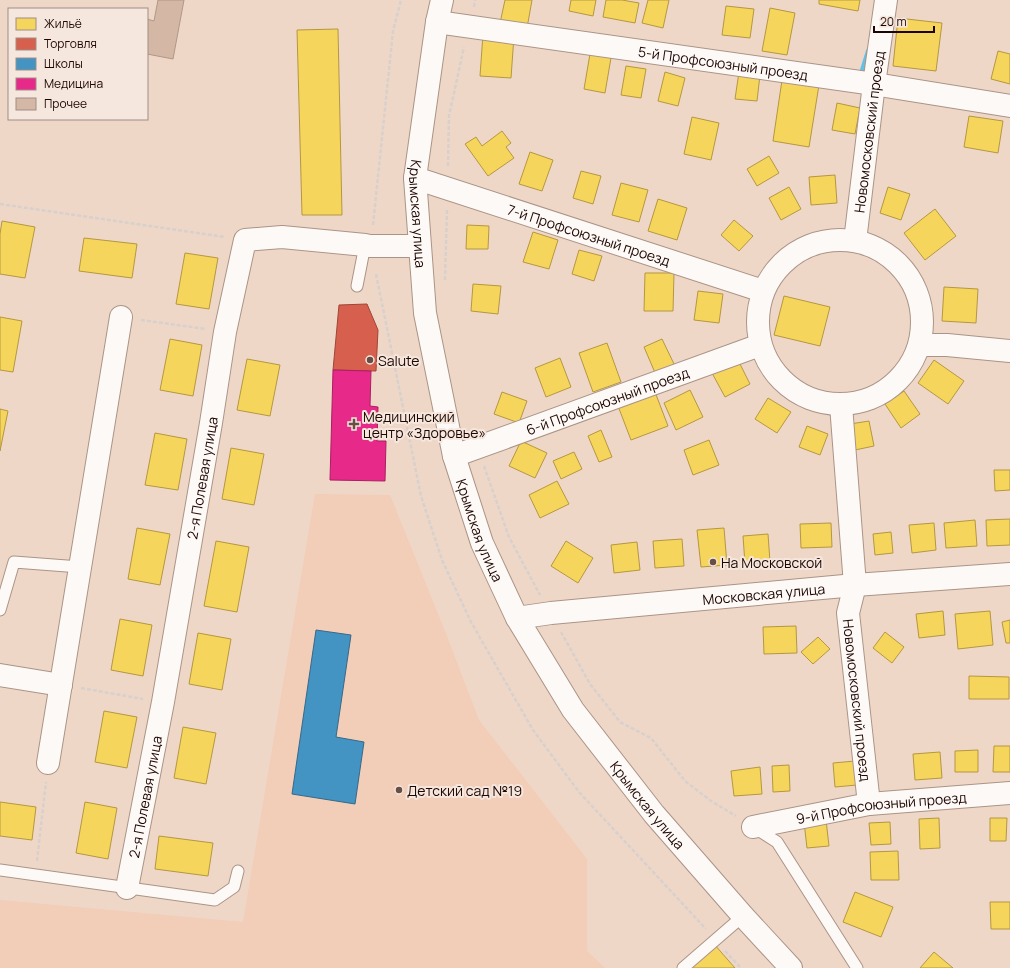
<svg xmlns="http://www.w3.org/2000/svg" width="1010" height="968" font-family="Manrope,sans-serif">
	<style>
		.built { fill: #f2cdb7 }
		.homes { fill: #f6d55c; stroke: #b59740 }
		.shops { fill: #d6604d; stroke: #9f4536 }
		.schools { fill: #4393c3; stroke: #386988 }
		.health { fill: #e7298a; stroke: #ab1e61 }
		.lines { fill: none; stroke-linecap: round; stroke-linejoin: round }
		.stream { stroke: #64c0e4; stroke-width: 6 }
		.building { fill: #d5b7a5; stroke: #af9889 }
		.service-casing { stroke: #ab9486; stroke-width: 13 }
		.minor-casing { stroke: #ab9486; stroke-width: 24 }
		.secondary-casing { stroke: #ab9486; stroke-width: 24 }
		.path { stroke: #d8d0cc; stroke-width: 2.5; stroke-dasharray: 4 2; stroke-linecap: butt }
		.service { stroke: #fdf9f7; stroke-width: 11 }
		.minor { stroke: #fdf9f7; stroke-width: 22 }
		.secondary { stroke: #fdf9f7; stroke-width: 22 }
		.poi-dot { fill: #674f46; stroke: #f5e7de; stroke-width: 1.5 }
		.labels { text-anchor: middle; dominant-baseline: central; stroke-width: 4; stroke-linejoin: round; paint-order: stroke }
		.street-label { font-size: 14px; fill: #1e0600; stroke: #f5e7de }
		.poi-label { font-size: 14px; fill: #1e0600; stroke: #f5e7de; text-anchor: start }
	</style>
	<rect width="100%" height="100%" fill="#efd7c8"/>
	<!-- built -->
	<path class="built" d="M315,494L390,495L445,631L479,720L587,859V951L605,968H0V900L243,922Z"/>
	<!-- homes -->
	<path class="homes" d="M505,0H532L527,28L500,23Z
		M571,0H596L593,16L569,11Z
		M606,0H622L639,3L635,23L603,17Z
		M648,0H669L663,28L642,23Z
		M819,0H860L858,11L819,4Z
		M726,6L754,9L750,38L722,35Z
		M770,8L795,13L787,55L762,51Z
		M898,18L942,23L936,71L893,66Z
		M338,29L342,215H302L297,30Z
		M483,34L514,36L511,78L480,76Z
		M591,48L612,52L605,93L584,89Z
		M998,51L1010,54V84L991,79Z
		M626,66L646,69L641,98L621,95Z
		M665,72L685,78L678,106L658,101Z
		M739,72L760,75L757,101L735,99Z
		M782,80L819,85L809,147L773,141Z
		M837,103L860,108L855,134L832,130Z
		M969,116L1003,121L998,153L964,147Z
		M692,117L719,123L711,160L684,154Z
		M502,131L511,143L506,147L514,158L488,176L465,144L476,137L482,146Z
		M530,152L553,160L542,191L519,184Z
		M769,156L779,173L757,186L747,169Z
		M581,171L601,176L593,204L573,198Z
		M835,175L837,203L811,205L809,177Z
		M621,183L648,190L639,222L612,215Z
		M789,187L801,209L781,220L769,198Z
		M888,187L910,194L901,220L880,213Z
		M658,199L687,208L677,240L648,231Z
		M935,209L956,236L925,260L904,233Z
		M734,220L753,236L739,251L721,235Z
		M2,221L35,227L25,278L0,274V234Z
		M467,225L489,226L488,249H466Z
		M533,232L558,240L549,269L523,262Z
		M84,238L137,244L132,278L79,271Z
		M579,250L602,256L594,281L572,274Z
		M185,253L218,258L209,309L176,304Z
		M645,273H674L673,311H644Z
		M473,284L501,286L498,314L471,311Z
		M944,287L978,289L976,323L942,321Z
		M698,291L723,294L719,323L694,320Z
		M784,296L830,307L820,346L774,335Z
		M0,317L22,321L13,372L0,370Z
		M170,339L202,345L193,396L160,390Z
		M662,339L675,366L656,375L644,347Z
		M607,343L621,382L593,392L579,353Z
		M560,358L571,387L546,397L535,368Z
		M247,359L280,365L270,416L237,410Z
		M738,360L750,384L725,397L712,373Z
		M934,360L964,381L948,404L918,383Z
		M690,390L703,417L676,430L664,403Z
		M904,391L920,414L901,428L885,404Z
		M502,392L527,401L519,423L494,414Z
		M655,392L668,426L631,440L618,406Z
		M768,398L791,412L777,433L755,419Z
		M0,409L8,411L0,451Z
		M869,421L874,446L855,450L850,424Z
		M807,426L828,434L820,455L799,447Z
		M601,430L612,457L599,462L588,436Z
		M155,433L187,439L178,490L145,485Z
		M709,440L719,465L693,475L684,450Z
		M521,441L547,453L535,478L509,466Z
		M231,448L264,454L254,505L222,499Z
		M574,452L582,469L561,479L553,461Z
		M994,470H1010V490L995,491Z
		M557,481L569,504L540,518L529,495Z
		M1010,519V545L987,546L986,520Z
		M975,520L977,546L946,548L944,523Z
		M831,523L832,547L801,548L800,524Z
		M934,523L936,550L912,553L909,525Z
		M137,528L170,534L160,585L128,579Z
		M724,528L727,565L701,567L697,530Z
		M891,532L893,553L875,555L873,534Z
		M768,534L770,562L745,564L743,536Z
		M682,539L684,566L655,568L653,541Z
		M216,541L249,547L237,612L204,606Z
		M566,541L593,558L578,583L551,566Z
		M637,542L640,570L614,573L611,545Z
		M943,611L945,635L919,638L916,614Z
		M990,611L993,645L958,649L955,614Z
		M120,619L152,625L143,676L111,670Z
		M1010,620V643H1006L1002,622Z
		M796,626L797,653L764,654L763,627Z
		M885,632L904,647L892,663L873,648Z
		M198,633L231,639L222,690L189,684Z
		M818,637L830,649L813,664L801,652Z
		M969,676L1009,677V699H969Z
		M104,711L137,717L127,768L95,762Z
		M183,727L216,733L206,784L174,778Z
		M994,746H1010V772H993Z
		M978,750V772H955V751Z
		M940,752L942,778L915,780L913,754Z
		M855,761L857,785L835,787L833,763Z
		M789,765L790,791L773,792L772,766Z
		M760,767L762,794L734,796L731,771Z
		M0,802L36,807L32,840L0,836Z
		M85,802L117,808L108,859L76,853Z
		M939,818L940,848L920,849L919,819Z
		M990,818H1007L1006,841H990Z
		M826,820L829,846L807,848L804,822Z
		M890,822L891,844L871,845L869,823Z
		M159,836L213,843L208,876L155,869Z
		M898,851L899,880H871L870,852Z
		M855,892L893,907L881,937L843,922Z
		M990,902H1010V929H991Z
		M714,944L735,968H687Z
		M934,952L953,968H920Z"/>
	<!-- shops -->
	<path class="shops" d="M367,304L378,330L376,371L333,370L339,305Z"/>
	<!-- schools -->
	<path class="schools" d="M316,630L351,635L336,737L364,742L355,804L292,794Z"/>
	<!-- health -->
	<path class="health" d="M333,370L371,371L370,406L378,407L377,441H386L385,481L330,480Z"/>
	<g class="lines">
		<!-- stream -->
		<path class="stream" d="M863,70L869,51"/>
	</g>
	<!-- building -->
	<path class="building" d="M158,0H184L173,59L147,54V19L154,21Z"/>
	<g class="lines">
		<!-- service casing -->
		<g class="service-casing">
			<path id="service" d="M357,286L365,245
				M0,610L14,562L80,567
				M755,828L777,842L857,968
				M0,870L215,900L234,887L238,871
				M683,968L743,916"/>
		</g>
		<!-- minor casing -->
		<g class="minor-casing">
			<g id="minor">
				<path id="s1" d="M437,22L874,84L1010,106"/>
				<path id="s2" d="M415,178L763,291"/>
				<circle cx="840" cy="322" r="82"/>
				<path id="s3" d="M855,241L874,84L886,0"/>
				<path d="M920,345H947L1010,351"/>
				<path id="s4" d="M841,405L855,585L848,613L869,804"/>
				<path id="s5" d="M454,456L760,345"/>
				<path id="s6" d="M517,618L551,613L855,585L1010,574"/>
				<path d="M0,675L61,685"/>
				<path d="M48,763L121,317"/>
				<path id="s7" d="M753,827L869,804L1010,793"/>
				<path id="s8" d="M127,888L163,702L211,423L225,332L245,240L282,237L365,245L370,246H419"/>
			</g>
		</g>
		<!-- secondary casing -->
		<g class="secondary-casing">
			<g id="secondary">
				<path id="s9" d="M442,0L437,22L415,178L425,313L454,456L482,543L517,618L573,710L654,814L743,916L791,968"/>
			</g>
		</g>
		<!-- path -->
		<path class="path" d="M474,7L475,0
			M448,166L449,116L464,47
			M0,204L225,237
			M373,225L393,31L401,0
			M376,274L421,496L442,560L471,622L533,730L579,792L706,929
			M445,280L447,209
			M141,320L206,329
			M484,466L509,537L540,595
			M561,632L590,684L620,722L651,738L685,781L711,801L736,816
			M81,688L143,699
			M37,861L46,782
			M725,951L741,968"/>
		<!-- service -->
		<use href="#service" class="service"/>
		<!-- minor -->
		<use href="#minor" class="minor"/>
		<!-- secondary -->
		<use href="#secondary" class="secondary"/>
	</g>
	<!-- markers -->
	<g class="poi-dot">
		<circle cx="370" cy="360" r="4"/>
		<path d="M352 418h4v4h4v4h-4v4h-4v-4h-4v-4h4z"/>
		<circle cx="713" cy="562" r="4"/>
		<circle cx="399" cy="790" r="4"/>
	</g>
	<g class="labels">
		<!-- street labels -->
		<g class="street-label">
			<text stroke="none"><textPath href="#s1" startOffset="289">5-й Профсоюзный проезд</textPath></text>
			<text stroke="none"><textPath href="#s3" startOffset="110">Новомосковский проезд</textPath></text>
			<text stroke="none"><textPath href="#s9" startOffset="216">Крымская улица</textPath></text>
			<text stroke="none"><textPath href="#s2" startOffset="183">7-й Профсоюзный проезд</textPath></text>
			<text stroke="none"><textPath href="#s5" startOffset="163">6-й Профсоюзный проезд</textPath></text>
			<text stroke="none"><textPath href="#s8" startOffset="417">2-я Полевая улица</textPath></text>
			<text stroke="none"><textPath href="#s9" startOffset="540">Крымская улица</textPath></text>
			<text stroke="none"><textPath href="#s6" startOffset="248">Московская улица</textPath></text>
			<text stroke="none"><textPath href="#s4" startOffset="297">Новомосковский проезд</textPath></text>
			<text stroke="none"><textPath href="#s8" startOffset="93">2-я Полевая улица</textPath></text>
			<text stroke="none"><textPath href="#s9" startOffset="864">Крымская улица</textPath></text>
			<text stroke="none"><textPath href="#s7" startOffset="130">9-й Профсоюзный проезд</textPath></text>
		</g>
		<!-- poi labels -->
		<g class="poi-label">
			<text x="378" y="360">Salute</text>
			<text x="363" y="416">Медицинский<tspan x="363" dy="16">центр «Здоровье»</tspan></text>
			<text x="721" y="562">На Московской</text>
			<text x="407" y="790">Детский сад №19</text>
		</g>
	</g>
	<!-- legend -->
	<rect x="8" y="8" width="140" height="112" fill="#f5e7de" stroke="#9f8d85"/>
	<rect x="16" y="18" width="20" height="12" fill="#f6d55c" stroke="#9f8d85"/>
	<text x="44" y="28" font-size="12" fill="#1e0600">Жильё</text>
	<rect x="16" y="38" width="20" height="12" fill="#d6604d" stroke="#9f8d85"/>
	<text x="44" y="48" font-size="12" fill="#1e0600">Торговля</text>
	<rect x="16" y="58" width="20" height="12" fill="#4393c3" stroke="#9f8d85"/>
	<text x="44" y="68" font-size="12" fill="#1e0600">Школы</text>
	<rect x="16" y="78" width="20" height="12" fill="#e7298a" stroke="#9f8d85"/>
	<text x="44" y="88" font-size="12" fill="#1e0600">Медицина</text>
	<rect x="16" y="98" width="20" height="12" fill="#d5b7a5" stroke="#9f8d85"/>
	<text x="44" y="108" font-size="12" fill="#1e0600">Прочее</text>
	<!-- scale -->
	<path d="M874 26v6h60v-6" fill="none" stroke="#1e0600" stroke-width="2"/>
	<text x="880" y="26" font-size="12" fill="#1e0600" stroke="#f5e7de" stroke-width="3" paint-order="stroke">20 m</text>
</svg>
